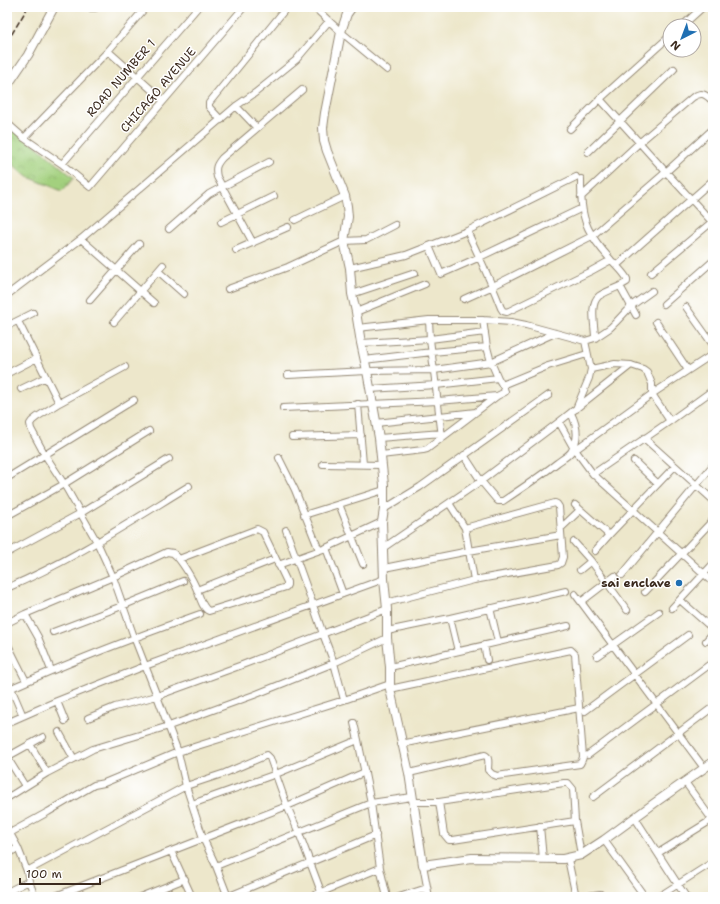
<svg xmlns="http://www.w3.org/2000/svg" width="720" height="904" font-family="'Shantell Sans',sans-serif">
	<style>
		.park { fill: url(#park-crowns); stroke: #6f7d4e }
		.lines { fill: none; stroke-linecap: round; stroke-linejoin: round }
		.minor-casing { stroke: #948874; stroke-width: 8 }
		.tertiary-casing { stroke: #948874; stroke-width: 10 }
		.minor { stroke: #fff; stroke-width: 6 }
		.tertiary { stroke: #fff; stroke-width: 8 }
		.rail { stroke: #3b2a1e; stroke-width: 1.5; stroke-dasharray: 6 3; stroke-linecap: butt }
		.poi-dot { fill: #1f6fb2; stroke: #fff; stroke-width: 1.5 }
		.labels { text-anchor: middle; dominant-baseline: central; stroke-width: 3; stroke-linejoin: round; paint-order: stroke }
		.street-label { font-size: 12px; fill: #3b2a1e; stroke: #fff }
		.poi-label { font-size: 12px; font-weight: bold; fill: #3b2a1e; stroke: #fff; text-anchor: end }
	</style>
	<defs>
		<pattern id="park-crowns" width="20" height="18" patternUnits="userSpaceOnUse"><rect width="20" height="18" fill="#a3d07e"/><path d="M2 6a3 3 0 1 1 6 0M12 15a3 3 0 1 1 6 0" fill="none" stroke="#8db36c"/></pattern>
	</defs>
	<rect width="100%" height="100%" fill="#fff"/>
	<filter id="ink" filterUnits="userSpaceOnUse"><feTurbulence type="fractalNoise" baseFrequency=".025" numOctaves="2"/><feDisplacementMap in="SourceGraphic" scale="8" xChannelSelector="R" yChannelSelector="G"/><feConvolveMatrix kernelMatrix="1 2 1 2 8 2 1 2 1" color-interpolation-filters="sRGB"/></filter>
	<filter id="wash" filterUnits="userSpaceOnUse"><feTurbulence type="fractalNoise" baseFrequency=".012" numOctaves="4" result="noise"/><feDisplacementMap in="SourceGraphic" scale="16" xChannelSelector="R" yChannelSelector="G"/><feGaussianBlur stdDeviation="0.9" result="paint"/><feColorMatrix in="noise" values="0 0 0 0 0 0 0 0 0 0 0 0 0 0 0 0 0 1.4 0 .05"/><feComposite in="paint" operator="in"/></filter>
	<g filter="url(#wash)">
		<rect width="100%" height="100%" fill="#ede7cb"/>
		<!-- park -->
		<path class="park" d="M8,122L74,178L62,191L26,176L7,159V123Z"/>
	</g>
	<g filter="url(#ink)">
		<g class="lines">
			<!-- minor casing -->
			<g class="minor-casing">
				<path id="minor" d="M90,7L91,8H95L98,7
					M314,7L329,21
					M682,26L703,7
					M108,51L163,100
					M600,99L666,172L713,223
					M236,106L257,128
					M221,120L209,107V103L287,7
					M7,123L24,138L62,164L90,187L244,7
					M570,129L600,99L670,36
					M24,138L108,51L146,7
					M588,152L674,69
					M62,164L198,7
					M581,197L639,143L693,97C703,91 705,95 713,101
					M295,220L345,196
					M221,222L274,196
					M169,229L209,194L269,162
					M467,231C479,256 491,282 501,308L503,311L507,312L591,271L611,260
					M81,239L154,303
					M253,243L217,177C215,168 216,165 222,158L302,90
					M429,246L441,274L480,257L578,210
					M236,250L288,227
					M617,265L713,180
					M350,268L406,255L467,231L576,177
					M158,271L184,294
					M651,273L713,221
					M228,289L288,267L344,241L366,240L395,225
					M352,294L415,273
					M7,295L81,239L236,106L255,93L296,60L329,21L341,32L387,70
					M464,299L493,286L592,236L666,172L713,129
					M90,300L139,244
					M664,304L713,261
					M686,307L713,345
					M356,312L425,284
					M636,315L631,306L652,291
					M429,320L430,339L442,437
					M18,321L59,403
					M114,322L163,265
					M656,322L688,370
					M7,326L33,313
					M358,328L429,320H483L511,322L526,325L585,341L595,338L610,328L616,322L631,306L620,286L627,282C627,281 627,280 627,279C625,274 615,264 611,260C603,251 593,239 588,228C581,213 581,195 581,179
					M595,338C595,326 589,304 599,296C605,292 613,289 620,286
					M361,343L430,339L485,332
					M364,360L432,352L487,347
					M125,367L59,403L37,417L32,421L30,424L31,429L45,455L64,484L97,542L113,577L134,637L157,696L178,752L186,786L203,838L216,866L228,897
					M591,369L615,364L631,365
					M10,372L37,358
					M288,375L367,371L434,370L491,362L555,333
					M502,385L548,366L587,354
					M21,389L46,377
					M370,389L436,385L498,378
					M358,404L363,464
					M283,408L438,401L497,396
					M576,409L589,378L591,369L585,341
					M559,422L573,447L593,474L713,582
					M376,423L476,412
					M292,437L361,435
					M379,438L442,433
					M644,438L713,500
					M575,450L652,394L713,354
					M381,455L423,450L427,449L497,396L505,392L504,388L498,378L491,362L487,347L483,320
					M464,455L481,481L496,499L498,501H503C521,489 539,477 557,463C561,460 568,456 571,452C580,439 577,425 571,413
					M279,458L295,490L319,550
					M634,461L658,484
					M323,464L382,465
					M593,474L670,421L713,390
					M7,478L134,400
					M449,503L465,528
					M339,504L363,564
					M575,505L609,535L675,466
					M384,509L420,487L549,395
					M304,515L384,490
					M7,516L64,484L149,431
					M561,528L580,510
					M286,530L313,605L323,634L334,663L344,700
					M574,542L591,561L627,610
					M326,548L343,594
					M383,548L481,481L559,422L631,365L643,369L647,372L652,384V394L670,421
					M595,551L609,535
					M7,553L81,513L169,459
					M278,565L326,548L382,522
					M384,568L469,551L561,535
					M580,570L591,561
					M622,575L713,465
					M7,588C71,561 130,522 189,486
					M197,590L275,559
					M645,592L713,520
					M575,594L581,602L615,576
					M680,600L713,629
					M581,602L704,768
					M386,603L474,580L558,565L561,563L563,557L559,507L557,504L555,503L465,528L474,580
					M490,608L498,642
					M672,608L713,564
					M25,614L38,637L51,670
					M450,618L458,651
					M7,623L25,614L113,577L167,552L173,553C181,559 193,580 197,590C200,597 202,608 209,611L286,587L287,585V582L263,532L257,529L179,559
					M387,631L450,618L566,591
					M53,632L122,606L183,581
					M706,641L713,633
					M7,643L26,681
					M484,645L487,660
					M597,656L659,612
					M390,667L568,626
					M11,688L23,716
					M390,689L571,650L575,654L583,757L582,760L580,764L497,776L492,774L488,770C488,765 490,757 485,755L409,773
					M7,690C70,662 135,637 200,614
					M57,701L65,721
					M585,711L688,635
					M88,718L115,707L157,696L242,665L387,609
					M7,723L57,701L145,666L384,579
					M354,723L358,740
					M59,732L74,759
					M30,744L47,773
					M401,744L579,708
					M588,755L713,662
					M7,757L43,737
					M7,757L25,786
					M685,782L713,821
					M593,797L713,707
					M7,798L47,773L93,749L169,726L254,695L334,663L387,638
					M413,802H439L564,783H568L573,789L575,821L453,840H449L444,834L439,802
					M192,804L276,774L358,740L371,803L380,868L387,897
					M635,818L686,897
					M575,821L581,855
					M540,826L543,859
					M7,828L18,848L27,871L29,881L35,897
					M10,833L48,812L94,785L104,783L178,752L344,700L390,684
					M604,840L645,897
					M171,851L192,897
					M658,853L713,819
					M7,854L18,848
					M568,859L576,897
					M423,865L429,897
					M216,866L371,803L412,797
					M27,871L186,786L225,773L267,755L270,758L287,806L299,833L323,897
					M7,892L29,881
					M53,897L287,806L365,772
					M140,897L185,879
					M227,897L376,835
					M310,897L380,868
					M399,897L427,888
					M582,897L600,894
					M658,897L713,862"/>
			</g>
			<!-- tertiary casing -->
			<g class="tertiary-casing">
				<path id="tertiary" d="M352,7L347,14L341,32L325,113L323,128L324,141L327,151L345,196L347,206L348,217L344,241L350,268L352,294L356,312L361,343L367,371L379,438L384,485V509L382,522L384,579L387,609V638L390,667V689L409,773L423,865L472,858L563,859L581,855L604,840L656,802L713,762
					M7,86L28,55L54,7"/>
			</g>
			<!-- minor -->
			<use href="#minor" class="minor"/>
			<!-- tertiary -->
			<use href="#tertiary" class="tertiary"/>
			<!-- rail -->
			<path class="rail" d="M7,42L28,7"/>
		</g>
	</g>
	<!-- markers -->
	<circle class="poi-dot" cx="679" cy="583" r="4"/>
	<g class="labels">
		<!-- street labels -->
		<g class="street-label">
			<text transform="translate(121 78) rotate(-49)">ROAD NUMBER 1</text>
			<text transform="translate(158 90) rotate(-49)">CHICAGO AVENUE</text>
		</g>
		<!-- poi labels -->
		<g class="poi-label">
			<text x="671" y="583">sai enclave</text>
		</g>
	</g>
	<!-- margin -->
	<rect width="720" height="904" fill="none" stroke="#fff" stroke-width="24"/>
	<!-- north arrow -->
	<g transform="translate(682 38) rotate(222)"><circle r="19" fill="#ffffff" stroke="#b1aaa5"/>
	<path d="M0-3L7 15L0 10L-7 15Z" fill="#1f6fb2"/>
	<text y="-6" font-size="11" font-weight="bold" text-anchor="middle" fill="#3b2a1e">N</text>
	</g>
	<!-- scale -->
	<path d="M20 878v6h80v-6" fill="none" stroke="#3b2a1e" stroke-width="2"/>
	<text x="26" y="878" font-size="12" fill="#3b2a1e" stroke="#ffffff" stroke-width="3" paint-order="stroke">100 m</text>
</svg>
